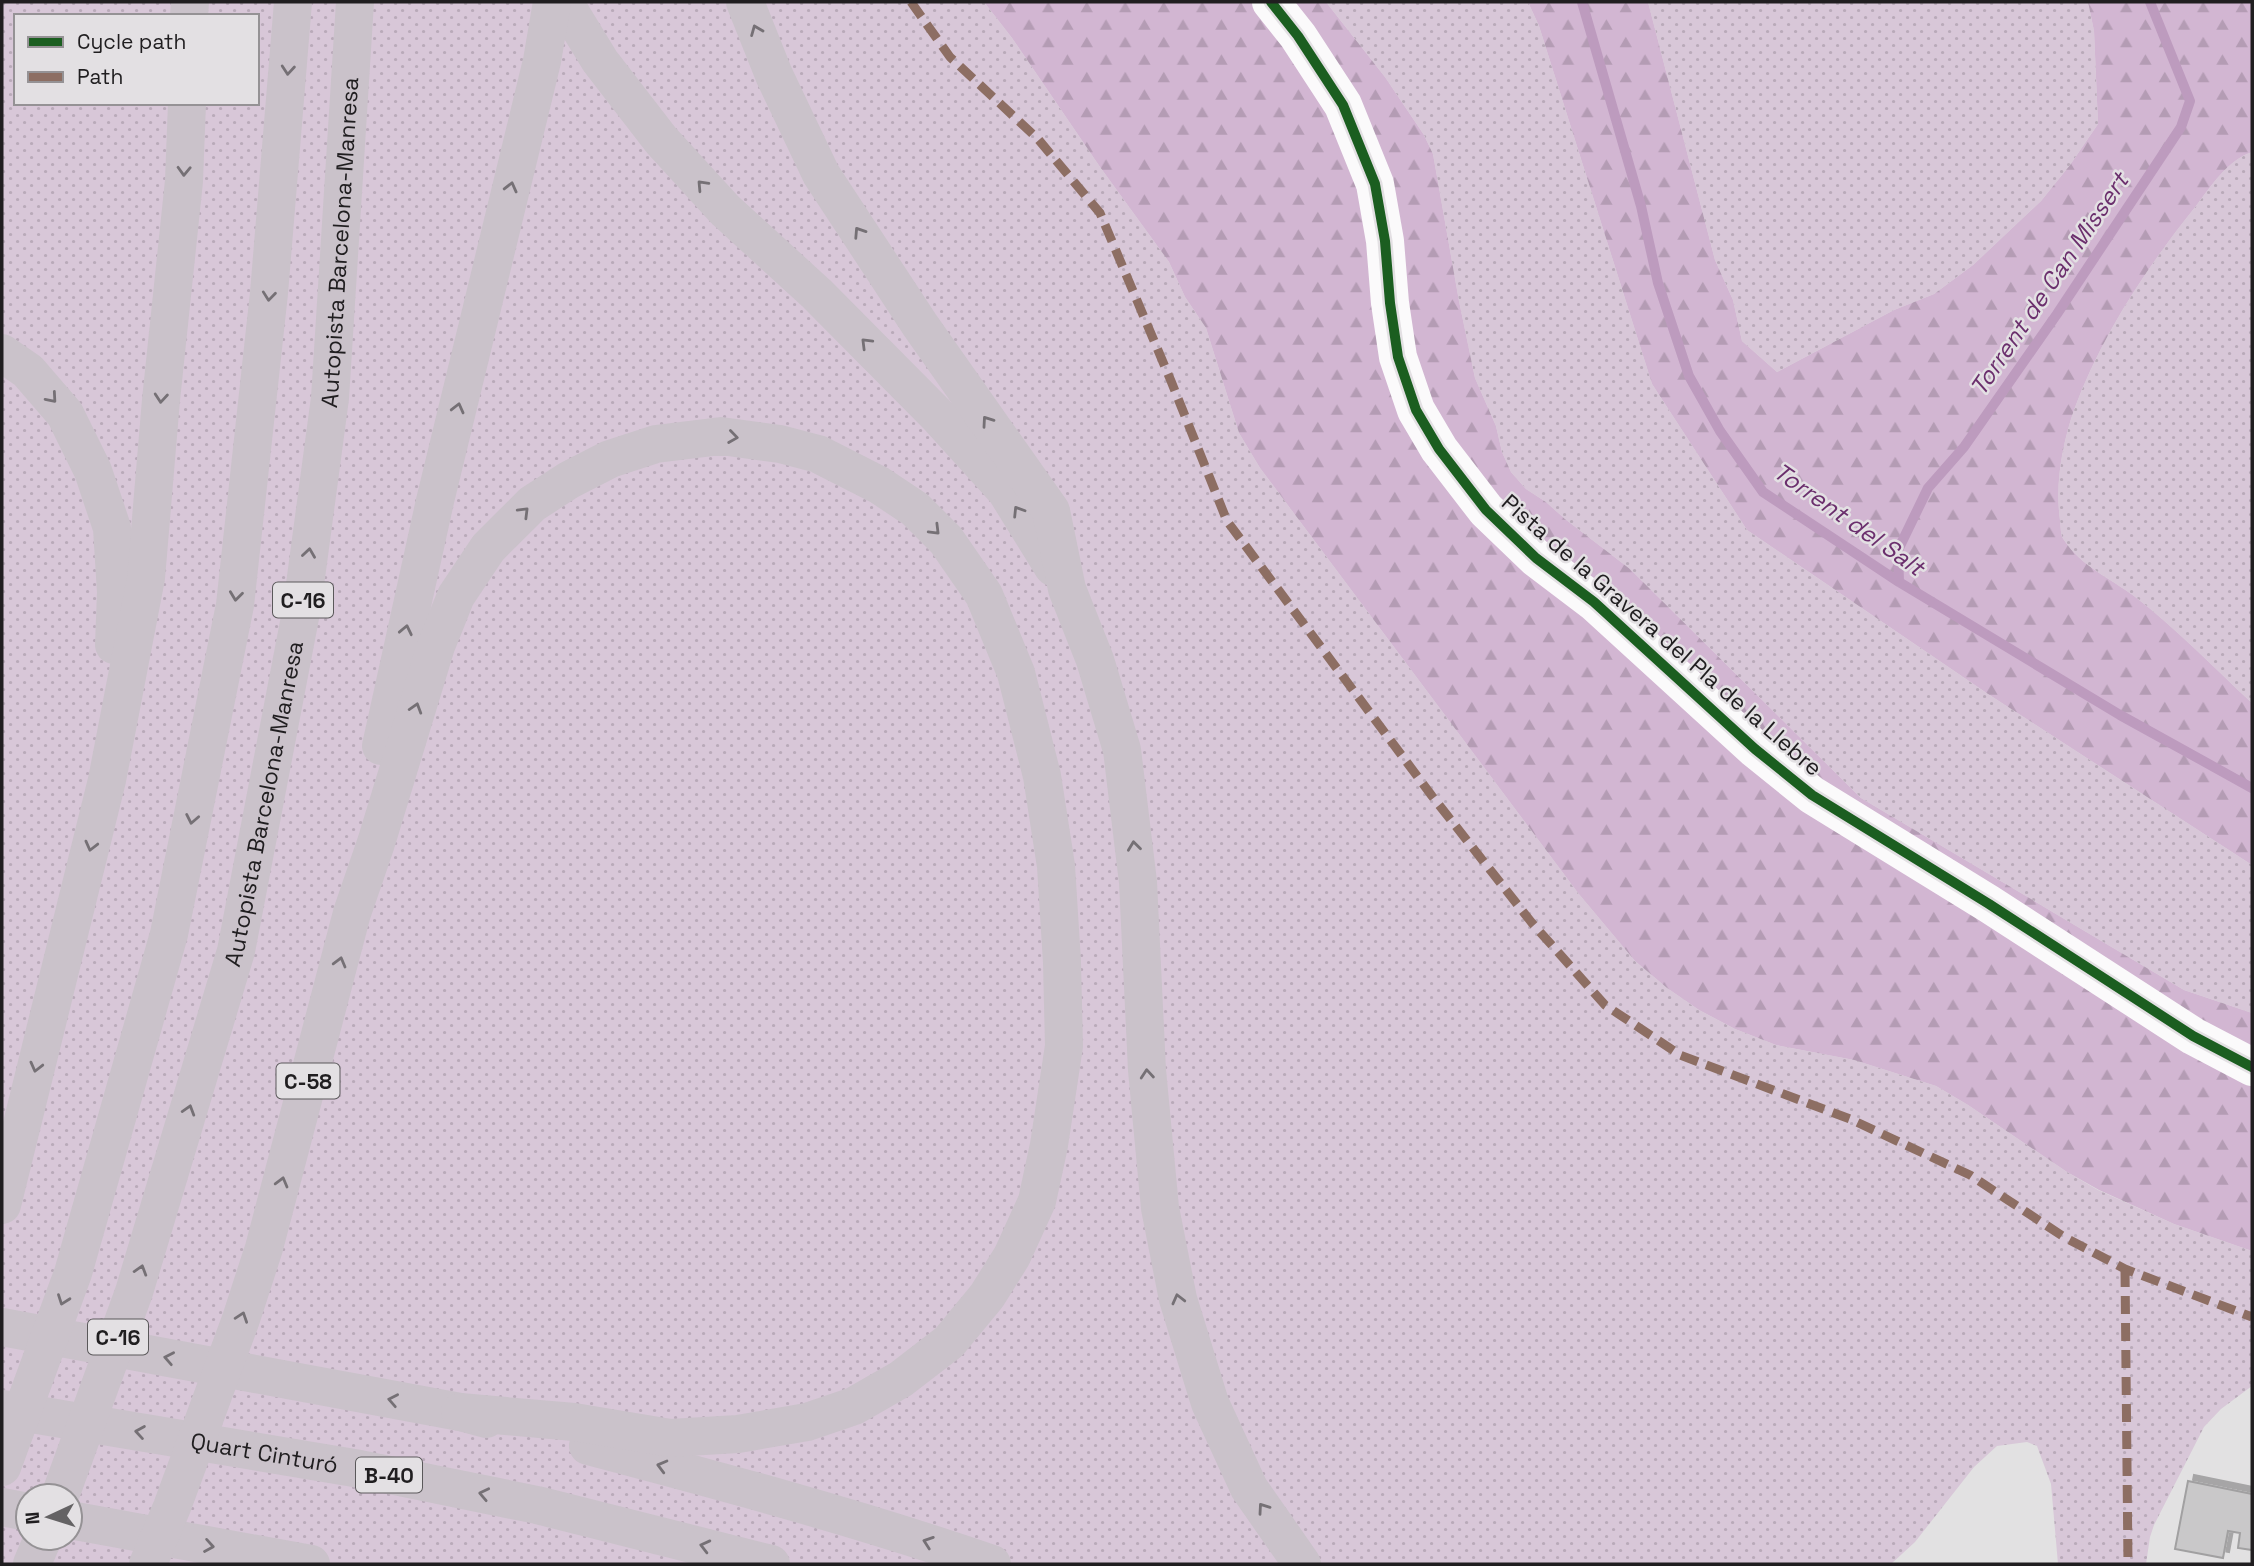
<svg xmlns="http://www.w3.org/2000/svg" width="2254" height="1566" font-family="'Space Grotesk',sans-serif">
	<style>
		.grass { fill: url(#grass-dots); fill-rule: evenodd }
		.forest { fill: url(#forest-firs) }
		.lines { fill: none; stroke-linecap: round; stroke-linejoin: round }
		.stream { stroke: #bd9bbe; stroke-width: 10 }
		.building { fill: #c9c8c9; stroke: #a1a0a1; stroke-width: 2; filter: url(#shadow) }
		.minor { stroke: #fbfafb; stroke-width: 38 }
		.highway { stroke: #cac2ca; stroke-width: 38 }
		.quiet { stroke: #8d6e63; stroke-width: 9; stroke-dasharray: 18 9; stroke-linecap: butt }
		.cycleway-casing { stroke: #e3e0e3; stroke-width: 15 }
		.cycleway { stroke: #1b5e20; stroke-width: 10 }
		.oneway { stroke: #757075 }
		.labels { text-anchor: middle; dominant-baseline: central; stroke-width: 5; stroke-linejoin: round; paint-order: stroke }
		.shield { fill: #e3e0e3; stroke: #5a585a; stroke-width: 2 }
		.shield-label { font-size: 21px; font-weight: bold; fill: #201e20 }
		.street-label { font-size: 23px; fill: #201e20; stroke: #e3e0e3 }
		.water-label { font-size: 24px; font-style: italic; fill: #6b2f6d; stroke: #e3e0e3 }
	</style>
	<defs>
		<pattern id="grass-dots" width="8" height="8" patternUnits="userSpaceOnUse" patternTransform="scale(1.75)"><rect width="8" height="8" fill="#d8c7d8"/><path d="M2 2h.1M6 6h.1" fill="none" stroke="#b9aab9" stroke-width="1.8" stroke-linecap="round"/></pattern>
		<pattern id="forest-firs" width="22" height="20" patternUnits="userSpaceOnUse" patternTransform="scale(1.75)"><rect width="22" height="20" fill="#d2b6d2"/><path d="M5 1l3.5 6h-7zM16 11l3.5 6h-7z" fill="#b49cb4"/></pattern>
		<filter id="shadow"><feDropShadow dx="6" dy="-6" stdDeviation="0" flood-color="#0004"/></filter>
	</defs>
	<rect width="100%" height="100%" fill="#e2e1e2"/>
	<!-- grass -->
	<path class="grass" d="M2,2H984L1012,38L1100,167L1169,262L1185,297L1206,328L1239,433L1260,468L1578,893L1635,961L1667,988L1699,1010L1735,1029L1776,1045L1854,1060L1936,1086L1968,1105L2067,1172L2098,1190L2174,1224L2252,1251V1386L2221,1409L2204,1427L2154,1525L2150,1537L2146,1564H2058L2051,1484L2037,1446L2027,1442L1997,1446L1974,1467L1915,1542L1891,1564H2ZM16,16H257V103H16ZM28,1496H70V1538H28Z
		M1326,2H1528L1539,26L1652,384L1747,530L1988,694L2252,865V1013L2184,990L1861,798L1630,569L1565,519L1546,502L1526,489L1511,472L1502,452L1496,426L1475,378L1459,301L1433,154L1424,135L1385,77Z
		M1648,2H2088L2094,31L2098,124L2070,165L2041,201L1973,265L1934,294L1894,310L1777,372L1742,341L1733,300L1715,260Z
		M2252,152V703C2213,667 2176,628 2134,596C2110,578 2081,566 2064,540C2060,535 2061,526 2060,520C2055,484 2062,445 2074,410C2101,336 2147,267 2196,206C2211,186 2228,160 2252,152Z"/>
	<!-- forest -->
	<path class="forest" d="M984,2H1326L1385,77L1424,135L1433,154L1459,301L1475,378L1496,426L1502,452L1511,472L1526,489L1546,502L1565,519L1630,569L1861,798L2184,990L2252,1013V1251L2174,1224L2099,1190L2067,1172L1968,1105L1936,1086L1854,1060L1776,1045L1735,1029L1699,1010L1667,988L1635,961L1578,893L1260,468L1239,433L1206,328L1185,297L1169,262L1100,167L1012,38Z
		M1528,2H1648L1715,260L1733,300L1742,341L1777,372L1894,310L1934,294L1973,265L2041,201L2070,165L2098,124L2094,31L2088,2H2252V152C2228,160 2211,186 2196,206C2147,267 2101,336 2074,410C2062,445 2055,484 2060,520C2061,526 2060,535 2064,540C2081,566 2110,578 2134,596C2176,628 2213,667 2252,703V865L1988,694L1747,530L1652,384L1539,26Z"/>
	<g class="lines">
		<!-- stream -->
		<path class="stream" d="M1582,2L1641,206L1658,283L1689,376L1720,431L1763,492L1899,582L2120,715L2252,788
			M1899,582L1898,550L1928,488L1964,447L2057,314L2181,127L2190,101L2150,2"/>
	</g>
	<!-- building -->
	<path class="building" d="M2188,1481L2252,1494V1550L2238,1548L2240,1533L2228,1531L2223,1558L2175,1549Z"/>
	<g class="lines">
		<!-- minor -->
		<path class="minor" d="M1271,2L1298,36L1343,105L1375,184L1385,241L1390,303L1398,357L1416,410L1439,449L1486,510L1536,558L1594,602L1755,749L1812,795L1989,904L2193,1036L2252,1067"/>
		<!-- highway -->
		<g class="highway">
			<path d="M564,2L600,61L661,140L725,210L817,294L937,415L1006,491L1053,567"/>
			<path d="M745,2L774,75L821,174L920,325L1051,511L1067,589L1095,660L1122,750L1138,882L1147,1070L1160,1208L1178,1299L1210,1403L1249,1488L1302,1564"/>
			<path d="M189,16L190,2"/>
			<path d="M2,353L28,371L65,414L93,471L112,528L116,592L114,645"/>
			<path d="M381,746L435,501L542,61L552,2"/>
			<path d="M2,1205L107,780L146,578L161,400L184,181L187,103"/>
			<path d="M2,1327L460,1412L486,1419"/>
			<path id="s1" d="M2,1409L360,1469L537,1505L771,1564"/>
			<path d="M588,1446C724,1482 859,1518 992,1564"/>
			<path d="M2,1467L73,1273L169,934L235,605L269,293L293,2"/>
			<path id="s2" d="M60,1496L134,1292L236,951L302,607L330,398L355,2"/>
			<path d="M2,1507L28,1512"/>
			<path d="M70,1520L311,1564"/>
			<path d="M32,1564L43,1538"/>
			<path d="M148,1564L172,1507L241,1319L264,1248L352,913L376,843L436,646L456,596L488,548L532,504L569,480L610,459L656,444L721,436L780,444L818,454L879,485L915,509L946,540L984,595L1016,673L1042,776L1056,866L1062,962L1064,1046L1049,1145L1037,1201L1012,1256L987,1296L949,1342L901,1379L854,1406L807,1422L738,1434L670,1438L574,1422L460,1412"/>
		</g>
		<!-- quiet -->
		<path class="quiet" d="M911,2L950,57L1038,139L1100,213L1171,381L1227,521L1432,796L1532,923L1605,1005L1680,1055L1850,1119L1970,1175L2064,1237L2125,1269L2252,1317
			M2125,1269L2128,1564"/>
		<!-- cycleway casing -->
		<g class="cycleway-casing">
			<path id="cycleway" d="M1271,2L1298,36L1343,105L1375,184L1385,241L1390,303L1398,357L1416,410L1439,449L1486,510L1536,558L1594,602L1755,749L1812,795L1989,904L2193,1036L2252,1067"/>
		</g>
		<!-- cycleway -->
		<use href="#cycleway" class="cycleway"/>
	</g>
	<!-- one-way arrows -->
	<defs><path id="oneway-chevron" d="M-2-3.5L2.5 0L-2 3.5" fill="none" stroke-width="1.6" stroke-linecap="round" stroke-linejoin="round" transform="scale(1.75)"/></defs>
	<g class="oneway">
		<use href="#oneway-chevron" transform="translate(756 30) rotate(-112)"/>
		<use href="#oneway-chevron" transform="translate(288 70) rotate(95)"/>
		<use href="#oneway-chevron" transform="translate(184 171) rotate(92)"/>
		<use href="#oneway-chevron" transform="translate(702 185) rotate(-133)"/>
		<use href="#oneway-chevron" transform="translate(511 187) rotate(-76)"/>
		<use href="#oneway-chevron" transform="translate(859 232) rotate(-123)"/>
		<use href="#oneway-chevron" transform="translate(269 296) rotate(96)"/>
		<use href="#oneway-chevron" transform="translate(866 343) rotate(-135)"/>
		<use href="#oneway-chevron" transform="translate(52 398) rotate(49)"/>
		<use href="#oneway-chevron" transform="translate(161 398) rotate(95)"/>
		<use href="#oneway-chevron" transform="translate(458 408) rotate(-76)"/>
		<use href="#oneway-chevron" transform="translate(987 421) rotate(-125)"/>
		<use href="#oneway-chevron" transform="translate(733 437) rotate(8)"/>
		<use href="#oneway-chevron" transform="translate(1018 511) rotate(-122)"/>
		<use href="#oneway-chevron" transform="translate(524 512) rotate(-45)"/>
		<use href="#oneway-chevron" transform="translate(935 530) rotate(45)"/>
		<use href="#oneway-chevron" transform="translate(309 553) rotate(-82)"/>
		<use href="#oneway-chevron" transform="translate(236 596) rotate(97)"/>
		<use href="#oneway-chevron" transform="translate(406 630) rotate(-78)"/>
		<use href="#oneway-chevron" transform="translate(416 708) rotate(-73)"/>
		<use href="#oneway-chevron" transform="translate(192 819) rotate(101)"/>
		<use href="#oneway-chevron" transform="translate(91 846) rotate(104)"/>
		<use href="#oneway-chevron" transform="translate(1134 846) rotate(-97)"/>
		<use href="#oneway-chevron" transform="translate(340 962) rotate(-75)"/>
		<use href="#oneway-chevron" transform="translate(36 1067) rotate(104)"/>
		<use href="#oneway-chevron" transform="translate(1147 1074) rotate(-95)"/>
		<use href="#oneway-chevron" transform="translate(189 1110) rotate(-73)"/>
		<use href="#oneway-chevron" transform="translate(282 1182) rotate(-75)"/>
		<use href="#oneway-chevron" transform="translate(141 1270) rotate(-73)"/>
		<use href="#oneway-chevron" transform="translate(1178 1299) rotate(-104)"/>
		<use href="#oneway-chevron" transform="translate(63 1300) rotate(110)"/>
		<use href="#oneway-chevron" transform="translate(242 1317) rotate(-71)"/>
		<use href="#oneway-chevron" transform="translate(169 1358) rotate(-169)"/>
		<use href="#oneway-chevron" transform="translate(393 1400) rotate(-169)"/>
		<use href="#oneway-chevron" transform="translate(140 1432) rotate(-171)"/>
		<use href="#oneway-chevron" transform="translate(662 1466) rotate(-165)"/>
		<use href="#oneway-chevron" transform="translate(484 1494) rotate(-168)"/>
		<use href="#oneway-chevron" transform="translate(1263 1508) rotate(-125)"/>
		<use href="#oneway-chevron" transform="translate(928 1542) rotate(-161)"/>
		<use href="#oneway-chevron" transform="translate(209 1546) rotate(10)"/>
		<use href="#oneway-chevron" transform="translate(705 1546) rotate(-166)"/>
	</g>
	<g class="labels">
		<!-- shield labels -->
		<g class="shield">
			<rect x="273" y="582.5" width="60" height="35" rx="5"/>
			<rect x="276.5" y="1063.5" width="63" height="35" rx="5"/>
			<rect x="88" y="1319.5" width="60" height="35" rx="5"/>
			<rect x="356" y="1457.5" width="66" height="35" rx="5"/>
		</g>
		<g class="shield-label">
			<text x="303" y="600">C-16</text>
			<text x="308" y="1081">C-58</text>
			<text x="118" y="1337">C-16</text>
			<text x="389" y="1475">B-40</text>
		</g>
		<!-- street labels -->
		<g class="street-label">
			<text stroke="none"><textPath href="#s2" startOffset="1290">Autopista Barcelona-Manresa</textPath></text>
			<text transform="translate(1662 635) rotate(41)">Pista de la Gravera del Pla de la Llebre</text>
			<text stroke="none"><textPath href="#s2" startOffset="723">Autopista Barcelona-Manresa</textPath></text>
			<text stroke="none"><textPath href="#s1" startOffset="266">Quart Cinturó</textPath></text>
		</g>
		<!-- water labels -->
		<g class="water-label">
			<text transform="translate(2049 284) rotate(-56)">Torrent de Can Missert</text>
			<text transform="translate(1849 519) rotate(35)">Torrent del Salt</text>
		</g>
	</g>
	<!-- border -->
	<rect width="2254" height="1566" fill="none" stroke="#201e20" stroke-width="7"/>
	<!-- legend -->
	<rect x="14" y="14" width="245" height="91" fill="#e3e0e3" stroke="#959295" stroke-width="2"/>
	<rect x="28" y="37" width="35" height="10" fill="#1b5e20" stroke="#959295" stroke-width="2"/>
	<text x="77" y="49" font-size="21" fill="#201e20">Cycle path</text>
	<rect x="28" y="72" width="35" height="10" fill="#8d6e63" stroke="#959295" stroke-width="2"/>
	<text x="77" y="84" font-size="21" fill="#201e20">Path</text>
	<!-- north arrow -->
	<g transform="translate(49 1517) rotate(266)"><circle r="33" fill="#e3e0e3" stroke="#959295" stroke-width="2"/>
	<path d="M0-5L12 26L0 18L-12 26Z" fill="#646264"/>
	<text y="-10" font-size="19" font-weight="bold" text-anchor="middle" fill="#201e20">N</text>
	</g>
</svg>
